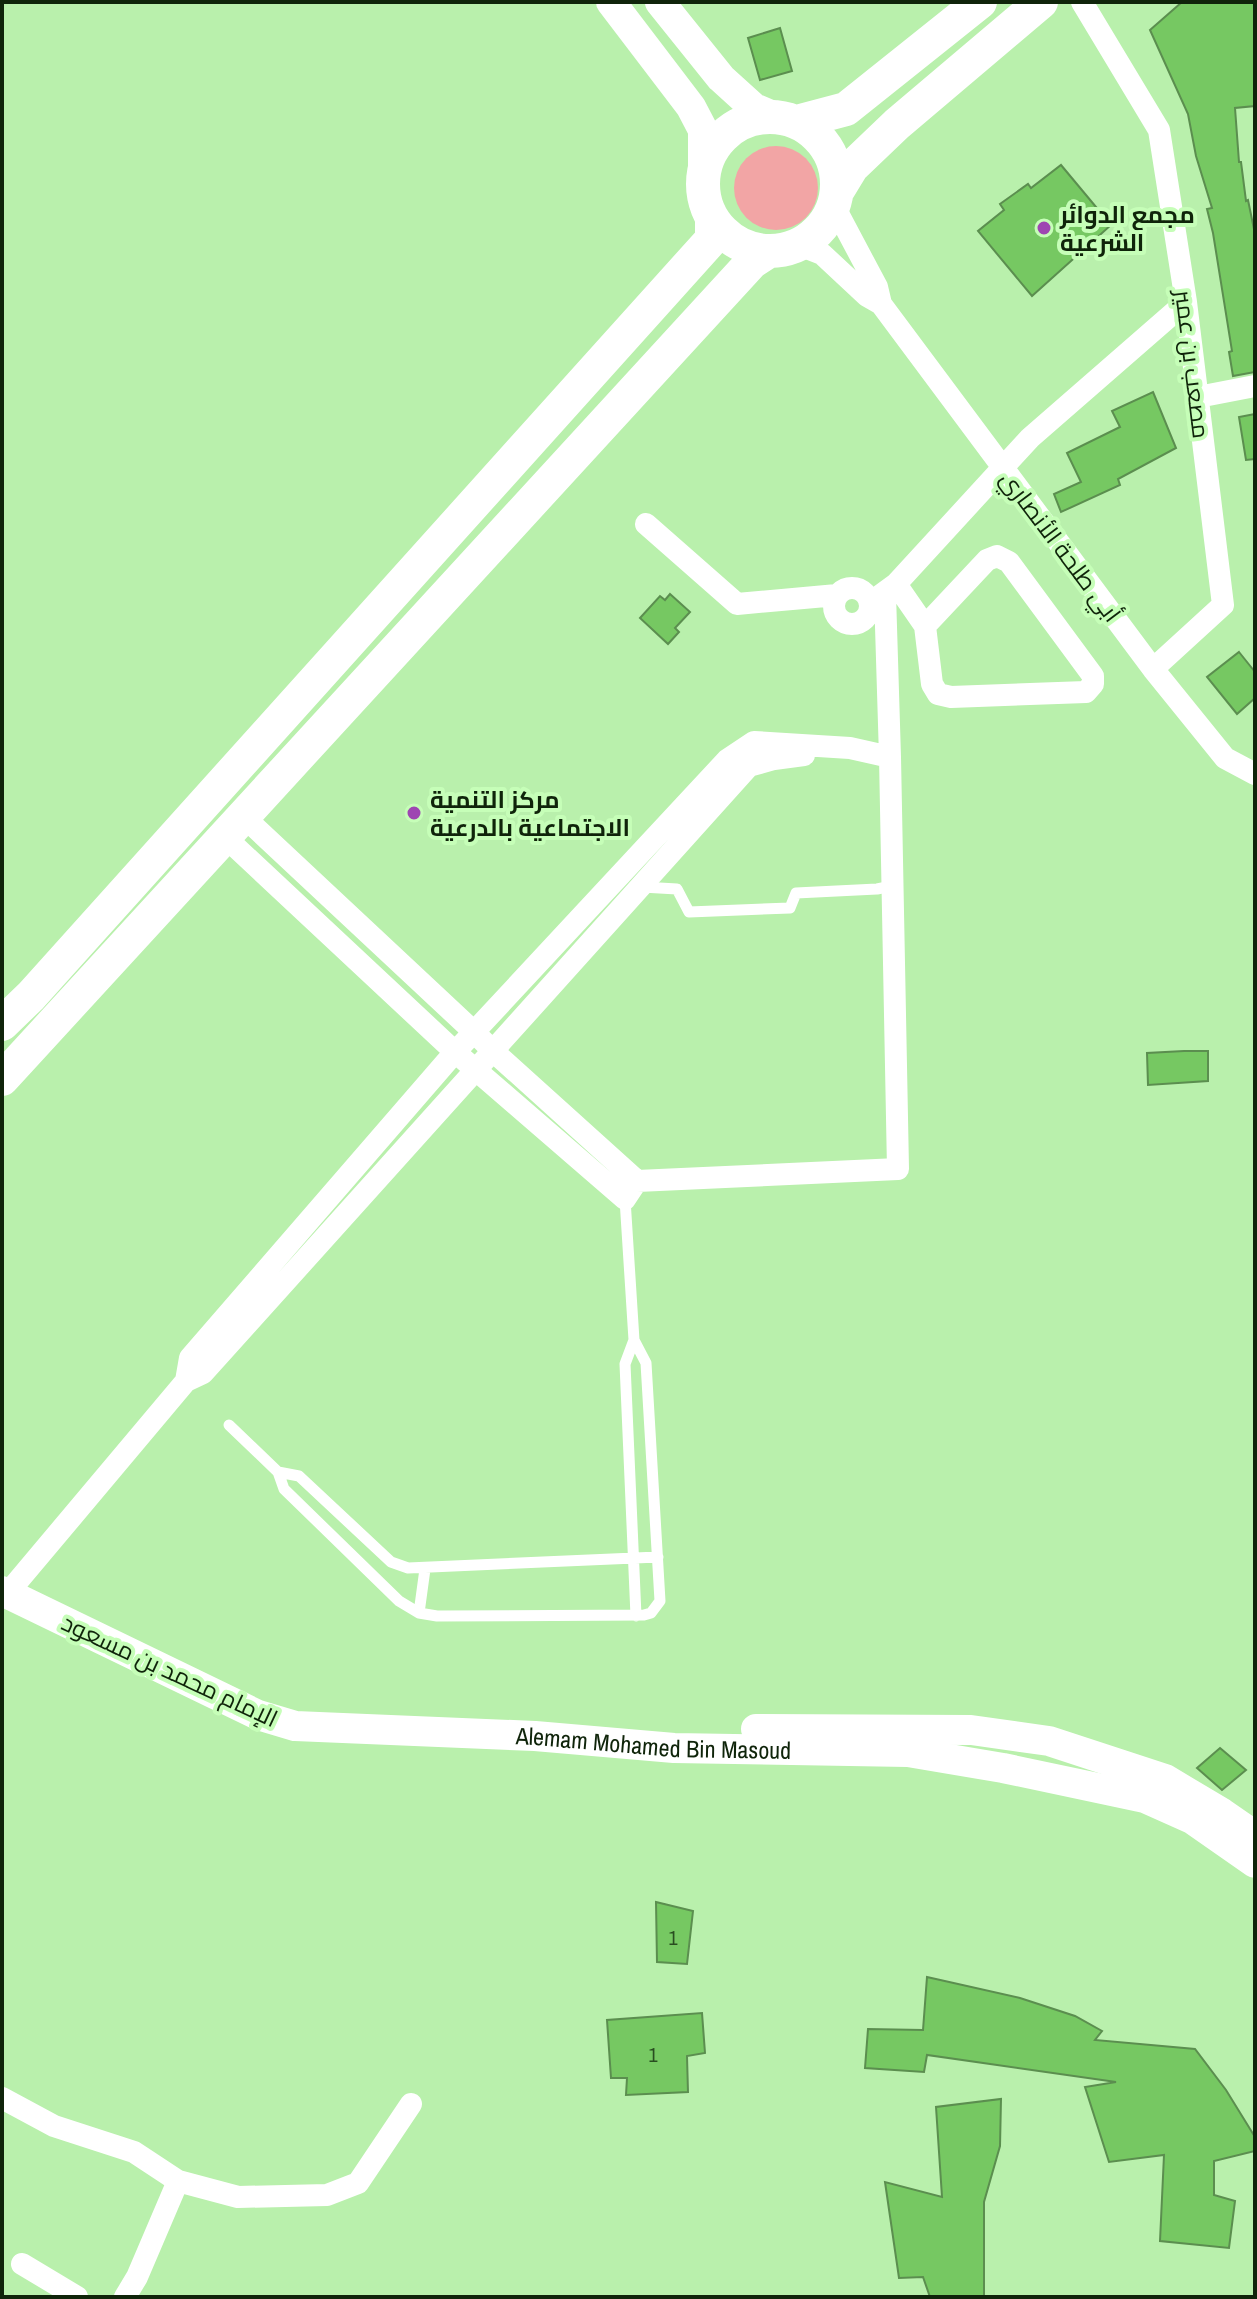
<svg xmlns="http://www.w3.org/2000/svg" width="1257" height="2299" font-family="'Archivo Narrow',Cairo,sans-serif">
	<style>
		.green { fill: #f2a5a5 }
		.building { fill: #76c862; stroke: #5b8e4f; stroke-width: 2 }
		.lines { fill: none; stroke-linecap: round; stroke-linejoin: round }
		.lane { stroke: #fff; stroke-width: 11 }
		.street { stroke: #fff; stroke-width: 22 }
		.secondary { stroke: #fff; stroke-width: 30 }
		.primary { stroke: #fff; stroke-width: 34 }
		.poi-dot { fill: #9e46b2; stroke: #c6feb8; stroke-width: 3 }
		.labels { text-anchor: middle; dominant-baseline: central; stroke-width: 8; stroke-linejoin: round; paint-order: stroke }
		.number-label { font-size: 20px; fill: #294d20 }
		.poi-label { font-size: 24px; font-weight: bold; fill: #0f240a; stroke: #c6feb8; text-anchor: start }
		.street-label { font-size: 24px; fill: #0f240a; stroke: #c6feb8 }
	</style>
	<rect width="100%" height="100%" fill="#b9f0ac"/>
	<!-- green -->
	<path class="green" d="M734 188a42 42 0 1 1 84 0a42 42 0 1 1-84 0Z"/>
	<!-- building -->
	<path class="building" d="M1182,2H1255V106L1235,108L1239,162H1241L1246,201L1248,200L1255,234V372L1233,376L1229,352L1232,351L1213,233L1207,209L1212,208L1196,156L1188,114L1150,30Z
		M780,28L792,71L760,80L748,38Z
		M1061,165L1111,225L1032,296L978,231L1004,210L1000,204L1028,184L1031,188Z
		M1153,392L1176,448L1118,479L1120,485L1061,512L1054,494L1081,482L1067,453L1120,427L1112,411Z
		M1255,414V459L1246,460L1239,417Z
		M670,594L690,612L675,628L679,632L668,644L640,618L660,596L665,600Z
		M1239,652L1255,672V698L1237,714L1207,677Z
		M1184,1051H1208V1081L1148,1085L1147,1053Z
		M1220,1748L1246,1770L1222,1790L1197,1768Z
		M656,1902L693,1911L687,1964L657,1962Z
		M927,1977L1020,1998L1075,2016L1102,2031L1095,2040L1195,2049L1226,2090L1255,2137V2151L1214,2161V2195L1235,2201L1229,2248L1160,2241L1164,2155L1109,2162L1085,2087L1116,2082L927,2055L924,2072L865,2068L868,2029L923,2030Z
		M702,2013L705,2053L687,2056L688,2092L626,2095L627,2078H611L607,2020Z
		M1001,2099L1000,2146L984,2202V2297H930L923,2277L899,2278L885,2182L942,2197L936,2107Z"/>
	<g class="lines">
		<!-- lane -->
		<path class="lane" d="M642,887L677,889L689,912L790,908L796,893L877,889L892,886
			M625,1199L634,1340L625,1364L636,1616
			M229,1425L278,1472L284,1489L399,1601L419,1613L437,1616L644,1615L651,1613L660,1601L646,1363L634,1340
			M278,1472L299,1476L391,1562L408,1568L658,1557
			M419,1613L425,1569"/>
		<!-- street -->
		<path class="street" d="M1082,2L1159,130L1186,302L1223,605L1153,669
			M834,206L877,287L881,304L1153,669L1225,758L1255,774
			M799,245L822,254L867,296L881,304
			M1198,397L1255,386
			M646,524L737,604L837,595
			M896,584L925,626L987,560L997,556L1009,562L1093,676V684L1086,692L951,697L938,694L932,684L925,626
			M834 606a18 18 0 1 1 36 0a18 18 0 1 1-36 0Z
			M885,594L890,757
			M870,603L896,584L1030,438L1186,302
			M225,837L455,1052L625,1199L637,1181
			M186,1381L190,1358L455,1052L474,1032L727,760L754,742L850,748L890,757L898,1169L637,1181L493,1051L474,1032L244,817
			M7,1594L186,1381L203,1373L749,766L774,759L804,755
			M2,2098L54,2126L134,2152L178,2181L238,2197L327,2195L358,2183L411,2104
			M22,2264L77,2297
			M125,2297L137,2277L178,2181"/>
		<!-- secondary -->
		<g class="secondary">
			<path d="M611,2L691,107L703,130V179"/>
			<path d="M660,2L721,78L754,108L778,118"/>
			<path id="s1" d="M2,1591L258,1715L295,1726L535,1736L674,1748L908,1752L1003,1768L1145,1798L1192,1819L1255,1863"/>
			<path d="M756,1729L971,1730L1049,1741L1165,1779L1222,1813L1255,1836"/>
		</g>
		<!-- primary -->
		<path class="primary" d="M703 184a67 67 0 1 1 134 0a67 67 0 1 1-134 0Z
			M797,122L846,109L980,2
			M838,190L852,167L897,124L1041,2
			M2,1024L31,996L712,239V218
			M2,1079L752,262L769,251"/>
	</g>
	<!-- markers -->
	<g class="poi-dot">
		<circle cx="1044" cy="228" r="8"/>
		<circle cx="414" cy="813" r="8"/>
	</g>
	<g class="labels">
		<!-- number labels -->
		<g class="number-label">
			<text x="673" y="1937">1</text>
			<text x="653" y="2054">1</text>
		</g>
		<!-- poi labels -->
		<g class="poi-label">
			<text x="1060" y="214">مجمع الدوائر<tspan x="1060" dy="28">الشرعية</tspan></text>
			<text x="430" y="799">مركز التنمية<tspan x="430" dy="28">الاجتماعية بالدرعية</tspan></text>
		</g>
		<!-- street labels -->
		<g class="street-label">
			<text transform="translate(1193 364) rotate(83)">مصعب بن عمير</text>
			<text transform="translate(1061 546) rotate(53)">أبي طلحة الأنصاري</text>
			<text transform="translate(170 1670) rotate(25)">الإمام محمد بن مسعود</text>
			<text stroke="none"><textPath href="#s1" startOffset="682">Alemam Mohamed Bin Masoud</textPath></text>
		</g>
	</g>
	<!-- border -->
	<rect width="1257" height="2299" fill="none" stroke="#0f240a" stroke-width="8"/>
</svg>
